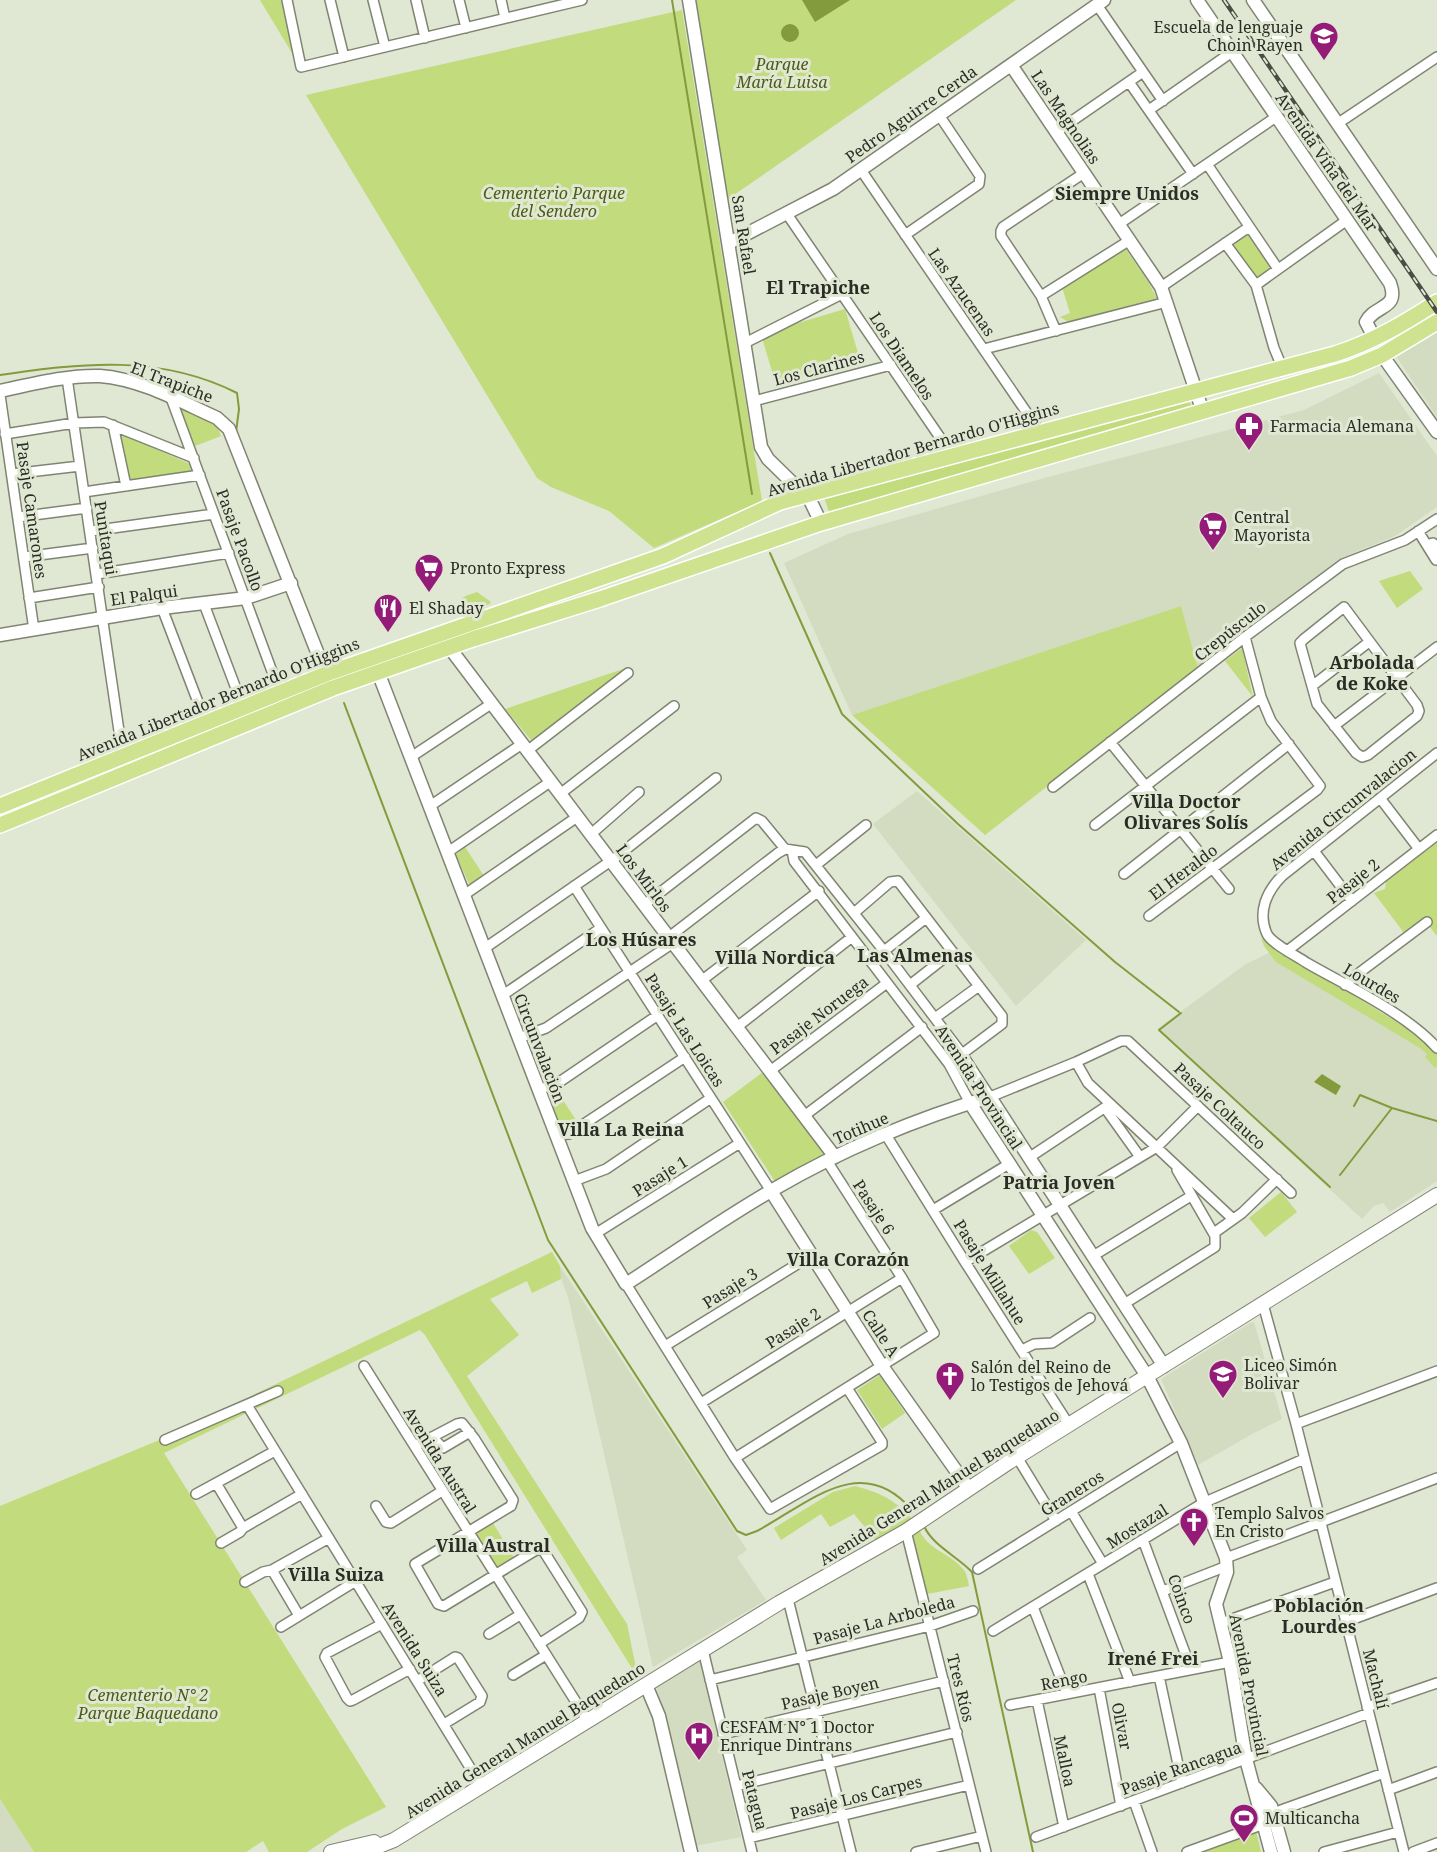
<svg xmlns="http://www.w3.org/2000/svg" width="1437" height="1852" font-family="'Noto Serif',serif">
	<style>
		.built { fill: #d3dcc0 }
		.green { fill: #c1db7d }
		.water { fill: #849b3d }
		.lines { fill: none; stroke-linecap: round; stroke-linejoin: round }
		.stream { stroke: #849b3d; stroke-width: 2 }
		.minor-casing { stroke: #7f8572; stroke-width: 12 }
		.tertiary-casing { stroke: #7f8572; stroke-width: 15 }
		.secondary-casing { stroke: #7f8572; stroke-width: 16 }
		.primary-casing { stroke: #fff; stroke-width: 18 }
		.minor { stroke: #fff; stroke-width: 9 }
		.tertiary { stroke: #fff; stroke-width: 12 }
		.secondary { stroke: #fff; stroke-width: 14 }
		.primary { stroke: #cee290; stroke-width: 15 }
		.rail-casing { stroke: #4a4d43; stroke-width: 4.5 }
		.rail { stroke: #e0e7d2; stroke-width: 2; stroke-dasharray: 7; stroke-linecap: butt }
		.labels { text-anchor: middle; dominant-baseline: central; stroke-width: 6; stroke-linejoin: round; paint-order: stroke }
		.poi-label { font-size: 16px; fill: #2a2d25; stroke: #e0e7d2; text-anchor: start }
		.park-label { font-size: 16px; font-style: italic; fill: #4c5c19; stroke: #e0e7d2 }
		.street-label { font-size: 16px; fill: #2a2d25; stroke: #e0e7d2 }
		.neighbourhood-label { font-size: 18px; font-weight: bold; fill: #2a2d25; stroke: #e0e7d2 }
	</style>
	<rect width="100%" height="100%" fill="#e0e7d2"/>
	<!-- built -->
	<path class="built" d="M1434,327L1437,332V417L1395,355Z
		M1379,373L1437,456V507L1395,536L1339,559L1198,668L1181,606L852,715L784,563L848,534L1048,477L1304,410Z
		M917,791L1086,940L1016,1006L873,824Z
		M1277,949L1437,1054V1181L1390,1212L1383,1203L1374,1206L1362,1219L1157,1029L1246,964Z
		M560,1266L747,1550L737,1557L766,1600L653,1667L568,1297L557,1267Z
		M1254,1322L1282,1419L1252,1434L1198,1465L1161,1379L1250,1323Z
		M699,1658L741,1837L695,1846L656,1685Z
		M0,1799L34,1852H0Z"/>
	<!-- green -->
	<path class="green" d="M260,0H283L295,58Z
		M696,0H1016L728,199Z
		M682,10L762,501L654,548L609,511L551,487L537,478L306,95Z
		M1247,231L1272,268L1255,279L1229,244Z
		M1125,248L1149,283L1157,299L1072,321H1067L1060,317L1070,313L1062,287Z
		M845,309L860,360L776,385L761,334Z
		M1186,398L1192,406L830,515L823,494Z
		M180,408L217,426L221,436L195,446Z
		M119,433L190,464L193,473L129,483Z
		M1410,571L1423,589L1397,608L1379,581Z
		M477,592L491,602L490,604L455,614C458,597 461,598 477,592Z
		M1181,606L1198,668L985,835L852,715Z
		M1242,648L1253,697L1225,661Z
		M629,667L532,741L505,709Z
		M1437,835V936L1426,922L1407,937L1374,893L1385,889L1387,874Z
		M465,847L484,876L470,886L456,855Z
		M1261,938L1421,1037L1437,1054V1066L1435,1068L1425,1057L1427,1054L1420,1048L1276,962L1264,946Z
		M763,1072L825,1153L776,1183L723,1102Z
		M557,1091L578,1123L568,1129H561L546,1093Z
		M1281,1192L1297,1212L1265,1237L1249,1218Z
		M1031,1230L1037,1232L1055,1258L1029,1274L1009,1246Z
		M552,1252L560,1266L561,1279L532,1293L527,1281L490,1299L519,1335L467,1376L627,1624L638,1678L425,1335L420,1330L164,1453L386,1807L342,1829L307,1852H269L263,1841L246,1852H34L0,1799V1506L157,1441Z
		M880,1375L905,1413L882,1429L857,1390Z
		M855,1486C883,1494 892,1498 912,1519L877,1542L854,1514L830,1527L821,1514L781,1540L774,1528L833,1492Z
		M493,1523L514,1558L497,1568L476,1534Z
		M919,1528C925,1550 953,1553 965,1572C967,1575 968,1581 969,1586L922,1595L908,1534Z
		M1256,1831L1261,1852H1198Z"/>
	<!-- water -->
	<path class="water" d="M802,0H850L815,22Z
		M781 33a9 9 0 1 1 18 0a9 9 0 1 1-18 0Z
		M1322,1074L1341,1086L1336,1095L1314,1082Z"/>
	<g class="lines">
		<!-- stream -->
		<path class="stream" d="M672,0L752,494
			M0,375C82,363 160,354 237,393L239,409L236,432
			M770,553L842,714L958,824L1115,962L1179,1012
			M344,703L548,1240L737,1531L746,1535L757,1531C809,1503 861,1451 912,1510
			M1181,1013L1159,1030L1330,1187
			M1354,1106L1360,1095L1392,1108L1437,1121
			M1340,1175L1392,1108
			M924,1526C933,1546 957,1556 972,1572L1033,1852"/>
		<!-- minor casing -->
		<g class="minor-casing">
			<path id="minor" d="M287,0L301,67L582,0
				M330,0L344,57
				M373,0L385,47
				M416,0L425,38
				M459,0L466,28
				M501,0L505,18
				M1097,5L1163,101
				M1129,82L1193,174
				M1149,110L1232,52
				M1337,124L1437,57
				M1056,132L1143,72
				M1207,164L1278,269
				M861,170L1040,432
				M787,214L952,455
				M1119,224L1276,117
				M905,235L979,184L980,176L939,115
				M1225,243L1256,285L1274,348L1282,367
				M1256,285L1347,220
				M1161,287L1249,227
				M1041,296L1130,240
				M1056,331L1041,296L1001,236V231L1003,227L1084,173
				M745,343L842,294
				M984,349L1167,302
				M67,378L123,758
				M0,395L34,630
				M171,398L280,693
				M754,401L891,365
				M113,425L126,486
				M5,434L74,423L104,422L194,458
				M12,474L80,466
				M84,492L200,475
				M18,517L87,508
				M91,531L214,514
				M1418,531L1436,560
				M1427,545L1433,543L1437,548
				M24,557L93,548
				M97,574L229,553
				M29,598L99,587
				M204,604L243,707
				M1344,607L1417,705L1419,711L1417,716L1368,755L1362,757L1356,753L1317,704L1301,647L1300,643L1304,639Z
				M162,608L206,723
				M1312,686L1369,642
				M1334,726L1437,647
				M1110,742L1229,889
				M527,751L628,673
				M1437,753L1282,876C1267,891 1257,912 1267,934C1272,944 1297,956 1307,963C1347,986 1407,1014 1437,1048
				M411,757L491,704
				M1053,787L1245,637L1343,564L1405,540L1437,519
				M560,794L674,706
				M1380,798L1419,849
				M430,806L522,744
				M1095,825L1261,697
				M590,835L639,792
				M792,850L794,861L949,1064L970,1103
				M1314,851L1352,901
				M448,852L550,782
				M816,865L866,825
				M1124,874L1289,744
				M574,886L771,1191
				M464,895L577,817
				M644,905L756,818L762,821L785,849
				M854,913L890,882L898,881L1002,1016V1024L962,1054
				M1149,916L1317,790L1320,786L1271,721L1261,697L1245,637
				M669,937L778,853L785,849L805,852L884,951L962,1054L990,1097L1076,1062L1121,1041H1128L1291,1193
				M485,948L615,858L716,778
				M884,951L926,918
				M1287,951L1437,835
				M701,981L819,891
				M910,985L952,952
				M1345,985L1355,976L1427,922
				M503,995L601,928
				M935,1018L979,986
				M737,1027L852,937
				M519,1038L546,1028L673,943
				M1076,1062L1088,1083L1233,1219
				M770,1071L887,983
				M539,1089L555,1085L658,1015
				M1105,1108L1140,1157
				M804,1116L922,1027
				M556,1135L569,1134L685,1057
				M886,1135L965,1262L1069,1425
				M1030,1157L1110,1104
				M574,1181L606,1169L711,1098
				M933,1210L1009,1164
				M1214,1233L1242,1213L1277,1179
				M595,1234L740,1143
				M1093,1256L1191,1196
				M965,1262L1157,1147L1198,1106
				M626,1284L735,1458L770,1509L882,1445V1442L847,1388
				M1124,1304L1215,1247V1236L1177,1170
				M1263,1304L1296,1424L1404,1852
				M665,1346L812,1255
				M1022,1350L1034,1344L1052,1343L1090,1318
				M364,1366L588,1721
				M701,1403L902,1278
				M247,1405L482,1787
				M1296,1424L1437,1371
				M432,1437L443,1448L470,1432
				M165,1440L278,1391
				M415,1446L457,1424L462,1423L474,1438L513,1500L511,1506L415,1564L438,1604L444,1606L541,1547L582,1612L579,1618L539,1644
				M1017,1457L1056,1521
				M735,1458L934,1333L902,1278L827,1161
				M216,1483L243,1528
				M196,1494L275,1451
				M376,1506L386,1522L391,1523L442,1491
				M1071,1511L1103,1564
				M906,1531L986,1852
				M1143,1540L1191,1669
				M221,1543L240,1532L243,1528L302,1494
				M1226,1558L1437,1478
				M978,1569L1181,1443
				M272,1570L298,1614
				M1088,1574L1130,1682
				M245,1582L263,1572L272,1570L329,1538
				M1163,1591L1227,1566
				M788,1599L851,1852
				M1033,1607L1067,1694
				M1345,1622L1437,1588
				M1221,1623L1335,1582
				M382,1624L327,1653L325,1657L347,1698L350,1701L353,1700L410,1669
				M281,1627L356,1581
				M993,1631L1203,1503L1304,1459
				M489,1634L520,1615
				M703,1650L752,1852
				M513,1675L546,1655
				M1159,1676L1182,1783
				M710,1680L930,1626L973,1611
				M417,1681L455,1657L458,1658L482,1696L480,1702L444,1724
				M1099,1688L1121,1806
				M1037,1700L1064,1827
				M1010,1705L1230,1662
				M1367,1707L1437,1683
				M723,1734L944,1681
				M736,1786L957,1732
				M1388,1790L1437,1772
				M1134,1801L1152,1852
				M1273,1813L1384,1773
				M1036,1837L1369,1713
				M749,1838L969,1785
				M916,1852L982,1836
				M1187,1852L1264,1824
				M1324,1852L1398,1832
				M1413,1852L1437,1843"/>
		</g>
		<!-- tertiary casing -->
		<g class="tertiary-casing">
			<path id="tertiary" d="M689,0L761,447L768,459L810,500L821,523
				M1197,0L1390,283C1400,310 1375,304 1366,322L1375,339
				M1253,0L1437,269
				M1011,65L1161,287L1203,412
				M729,243L833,189L1104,0
				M1382,355L1437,432
				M0,391C33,384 67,375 100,376C141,379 181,402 217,418L229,429L329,682
				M0,635L162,608L246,598L291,583
				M449,647L835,1157
				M378,672L592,1228L626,1284C676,1252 725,1217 776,1188C841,1150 918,1118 990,1097L1164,1366
				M970,1103L1147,1376L1181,1443L1226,1558L1227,1572L1216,1604L1230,1662L1246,1759L1271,1852
				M771,1191L882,1366L969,1489
				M646,1685L659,1716L691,1852
				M1256,1788L1271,1806L1284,1852"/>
		</g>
		<!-- secondary casing -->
		<g class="secondary-casing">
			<path id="secondary" d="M331,1852L374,1842
				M364,1852L394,1840L779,1603L906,1531L1009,1462L1437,1195"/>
		</g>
		<!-- primary casing -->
		<g class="primary-casing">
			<path id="primary" d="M0,806L326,674L663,556L780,502L1335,354C1373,342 1404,323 1437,302
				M0,825L333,688L473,639L600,599L821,523L1351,368L1382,355L1437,322"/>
		</g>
		<!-- minor -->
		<use href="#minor" class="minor"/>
		<!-- tertiary -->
		<use href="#tertiary" class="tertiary"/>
		<!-- secondary -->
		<use href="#secondary" class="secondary"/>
		<!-- primary -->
		<use href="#primary" class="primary"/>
		<!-- rail casing -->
		<g class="rail-casing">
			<path id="rail" d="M1224,0L1437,312"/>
		</g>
		<!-- rail -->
		<use href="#rail" class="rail"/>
	</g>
	<!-- icons -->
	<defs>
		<g id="school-pin" transform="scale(1.5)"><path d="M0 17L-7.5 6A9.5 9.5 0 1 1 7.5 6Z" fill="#941c78" stroke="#e0e7d2"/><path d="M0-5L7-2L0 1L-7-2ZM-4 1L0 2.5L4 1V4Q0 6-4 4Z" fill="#fff"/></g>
		<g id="pharmacy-pin" transform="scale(1.5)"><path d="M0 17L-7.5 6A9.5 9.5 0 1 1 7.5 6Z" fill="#941c78" stroke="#e0e7d2"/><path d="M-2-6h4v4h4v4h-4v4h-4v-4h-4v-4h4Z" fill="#fff"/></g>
		<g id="supermarket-pin" transform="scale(1.5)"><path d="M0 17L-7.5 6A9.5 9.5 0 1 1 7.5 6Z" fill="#941c78" stroke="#e0e7d2"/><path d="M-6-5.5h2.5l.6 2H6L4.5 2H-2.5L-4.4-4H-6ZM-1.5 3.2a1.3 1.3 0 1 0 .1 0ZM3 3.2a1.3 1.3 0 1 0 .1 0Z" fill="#fff"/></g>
		<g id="restaurant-pin" transform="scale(1.5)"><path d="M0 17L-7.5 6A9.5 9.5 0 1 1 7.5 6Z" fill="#941c78" stroke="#e0e7d2"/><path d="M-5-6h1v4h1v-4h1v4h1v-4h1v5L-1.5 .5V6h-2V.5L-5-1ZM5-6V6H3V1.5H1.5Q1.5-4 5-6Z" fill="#fff"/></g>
		<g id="church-pin" transform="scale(1.5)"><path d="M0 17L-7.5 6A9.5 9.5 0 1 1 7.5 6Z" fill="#941c78" stroke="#e0e7d2"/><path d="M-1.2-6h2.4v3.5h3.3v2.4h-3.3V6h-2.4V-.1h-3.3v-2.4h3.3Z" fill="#fff"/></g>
		<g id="hospital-pin" transform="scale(1.5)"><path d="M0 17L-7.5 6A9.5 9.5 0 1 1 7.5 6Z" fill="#941c78" stroke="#e0e7d2"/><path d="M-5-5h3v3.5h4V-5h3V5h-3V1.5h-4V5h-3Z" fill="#fff"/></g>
		<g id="stadium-pin" transform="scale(1.5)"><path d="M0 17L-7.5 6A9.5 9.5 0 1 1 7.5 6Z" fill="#941c78" stroke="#e0e7d2"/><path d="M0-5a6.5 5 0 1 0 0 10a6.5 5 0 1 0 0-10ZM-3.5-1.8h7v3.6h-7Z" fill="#fff"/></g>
	</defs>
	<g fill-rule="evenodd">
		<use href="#school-pin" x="1324" y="36"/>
		<use href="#pharmacy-pin" x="1249" y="426"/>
		<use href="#supermarket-pin" x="1213" y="526"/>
		<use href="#supermarket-pin" x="429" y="568"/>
		<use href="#restaurant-pin" x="388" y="608"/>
		<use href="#school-pin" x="1223" y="1374"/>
		<use href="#church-pin" x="950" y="1376"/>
		<use href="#church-pin" x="1194" y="1522"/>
		<use href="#hospital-pin" x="699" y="1736"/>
		<use href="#stadium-pin" x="1244" y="1818"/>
	</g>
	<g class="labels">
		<!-- poi labels -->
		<g class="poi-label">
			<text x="1303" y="27" text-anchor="end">Escuela de lenguaje<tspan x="1303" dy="18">Choin Rayen</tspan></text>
			<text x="1270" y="426">Farmacia Alemana</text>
			<text x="1234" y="517">Central<tspan x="1234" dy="18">Mayorista</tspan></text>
			<text x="450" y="568">Pronto Express</text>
			<text x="409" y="608">El Shaday</text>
			<text x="1244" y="1365">Liceo Simón<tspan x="1244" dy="18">Bolivar</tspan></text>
			<text x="971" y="1367">Salón del Reino de<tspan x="971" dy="18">lo Testigos de Jehová</tspan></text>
			<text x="1215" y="1513">Templo Salvos<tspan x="1215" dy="18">En Cristo</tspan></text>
			<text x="720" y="1727">CESFAM N° 1 Doctor<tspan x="720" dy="18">Enrique Dintrans</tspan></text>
			<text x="1265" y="1818">Multicancha</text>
		</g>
		<!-- park labels -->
		<g class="park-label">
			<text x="782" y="64">Parque<tspan x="782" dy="18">María Luisa</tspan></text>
			<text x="554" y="193">Cementerio Parque<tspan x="554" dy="18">del Sendero</tspan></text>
			<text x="148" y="1695">Cementerio N° 2<tspan x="148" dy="18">Parque Baquedano</tspan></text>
		</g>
		<!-- street labels -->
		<g class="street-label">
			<text transform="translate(911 114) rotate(-35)">Pedro Aguirre Cerda</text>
			<text transform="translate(1066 117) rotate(56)">Las Magnolias</text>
			<text transform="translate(1327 162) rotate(55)">Avenida Viña del Mar</text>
			<text transform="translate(744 235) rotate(81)">San Rafael</text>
			<text transform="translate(962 292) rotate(55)">Las Azucenas</text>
			<text transform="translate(902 356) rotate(56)">Los Diamelos</text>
			<text transform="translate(819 368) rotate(-15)">Los Clarines</text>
			<text transform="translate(172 382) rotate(21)">El Trapiche</text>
			<text transform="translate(913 449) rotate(-16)">Avenida Libertador Bernardo O'Higgins</text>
			<text transform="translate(32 510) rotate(82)">Pasaje Camarones</text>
			<text transform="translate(106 538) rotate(81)">Punitaqui</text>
			<text transform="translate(240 540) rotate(70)">Pasaje Pacollo</text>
			<text transform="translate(144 595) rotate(-8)">El Palqui</text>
			<text transform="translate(1230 631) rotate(-38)">Crepúsculo</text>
			<text transform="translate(218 699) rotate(-22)">Avenida Libertador Bernardo O'Higgins</text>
			<text transform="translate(1343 809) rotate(-39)">Avenida Circunvalacion</text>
			<text transform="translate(1183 872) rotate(-37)">El Heraldo</text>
			<text transform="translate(644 878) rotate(53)">Los Mirlos</text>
			<text transform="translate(1353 881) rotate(-38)">Pasaje 2</text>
			<text transform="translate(1372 983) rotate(30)">Lourdes</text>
			<text transform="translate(819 1015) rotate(-37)">Pasaje Noruega</text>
			<text transform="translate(685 1030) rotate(57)">Pasaje Las Loicas</text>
			<text transform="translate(540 1048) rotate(69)">Circunvalación</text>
			<text transform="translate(979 1087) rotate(57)">Avenida Provincial</text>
			<text transform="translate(1220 1106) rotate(43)">Pasaje Coltauco</text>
			<text transform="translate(861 1128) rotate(-23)">Totihue</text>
			<text transform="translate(660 1176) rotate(-32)">Pasaje 1</text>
			<text transform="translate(874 1207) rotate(57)">Pasaje 6</text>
			<text transform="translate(990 1272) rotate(58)">Pasaje Millahue</text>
			<text transform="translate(730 1288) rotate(-32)">Pasaje 3</text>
			<text transform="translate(793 1328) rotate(-32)">Pasaje 2</text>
			<text transform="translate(881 1333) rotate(57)">Calle A</text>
			<text transform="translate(440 1460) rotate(58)">Avenida Austral</text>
			<text transform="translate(939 1487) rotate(-32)">Avenida General Manuel Baquedano</text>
			<text transform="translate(1072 1493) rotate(-32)">Graneros</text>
			<text transform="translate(1137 1526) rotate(-32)">Mostazal</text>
			<text transform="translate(1182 1599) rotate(70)">Coinco</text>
			<text transform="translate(884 1620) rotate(-15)">Pasaje La Arboleda</text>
			<text transform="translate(415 1649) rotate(58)">Avenida Suiza</text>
			<text transform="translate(1376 1679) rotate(76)">Machalí</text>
			<text transform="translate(1064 1680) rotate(-11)">Rengo</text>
			<text transform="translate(1249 1685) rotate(79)">Avenida Provincial</text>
			<text transform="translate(961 1688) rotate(76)">Tres Ríos</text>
			<text transform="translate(830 1693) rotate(-13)">Pasaje Boyen</text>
			<text transform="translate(1122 1726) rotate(79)">Olivar</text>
			<text transform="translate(525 1740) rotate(-32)">Avenida General Manuel Baquedano</text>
			<text transform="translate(1065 1761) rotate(78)">Malloa</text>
			<text transform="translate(1181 1768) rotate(-20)">Pasaje Rancagua</text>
			<text transform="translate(856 1797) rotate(-14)">Pasaje Los Carpes</text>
			<text transform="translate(755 1800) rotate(76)">Patagua</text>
		</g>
		<!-- neighbourhood labels -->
		<g class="neighbourhood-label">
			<text x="1127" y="193">Siempre Unidos</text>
			<text x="818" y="287">El Trapiche</text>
			<text x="1372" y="662">Arbolada<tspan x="1372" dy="21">de Koke</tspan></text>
			<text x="1186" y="801">Villa Doctor<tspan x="1186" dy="21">Olivares Solís</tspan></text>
			<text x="641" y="939">Los Húsares</text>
			<text x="915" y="955">Las Almenas</text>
			<text x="775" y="957">Villa Nordica</text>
			<text x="621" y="1129">Villa La Reina</text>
			<text x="1059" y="1182">Patria Joven</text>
			<text x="848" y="1259">Villa Corazón</text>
			<text x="493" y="1545">Villa Austral</text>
			<text x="336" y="1574">Villa Suiza</text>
			<text x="1319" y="1605">Población<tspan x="1319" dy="21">Lourdes</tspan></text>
			<text x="1153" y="1658">Irené Frei</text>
		</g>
	</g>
</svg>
